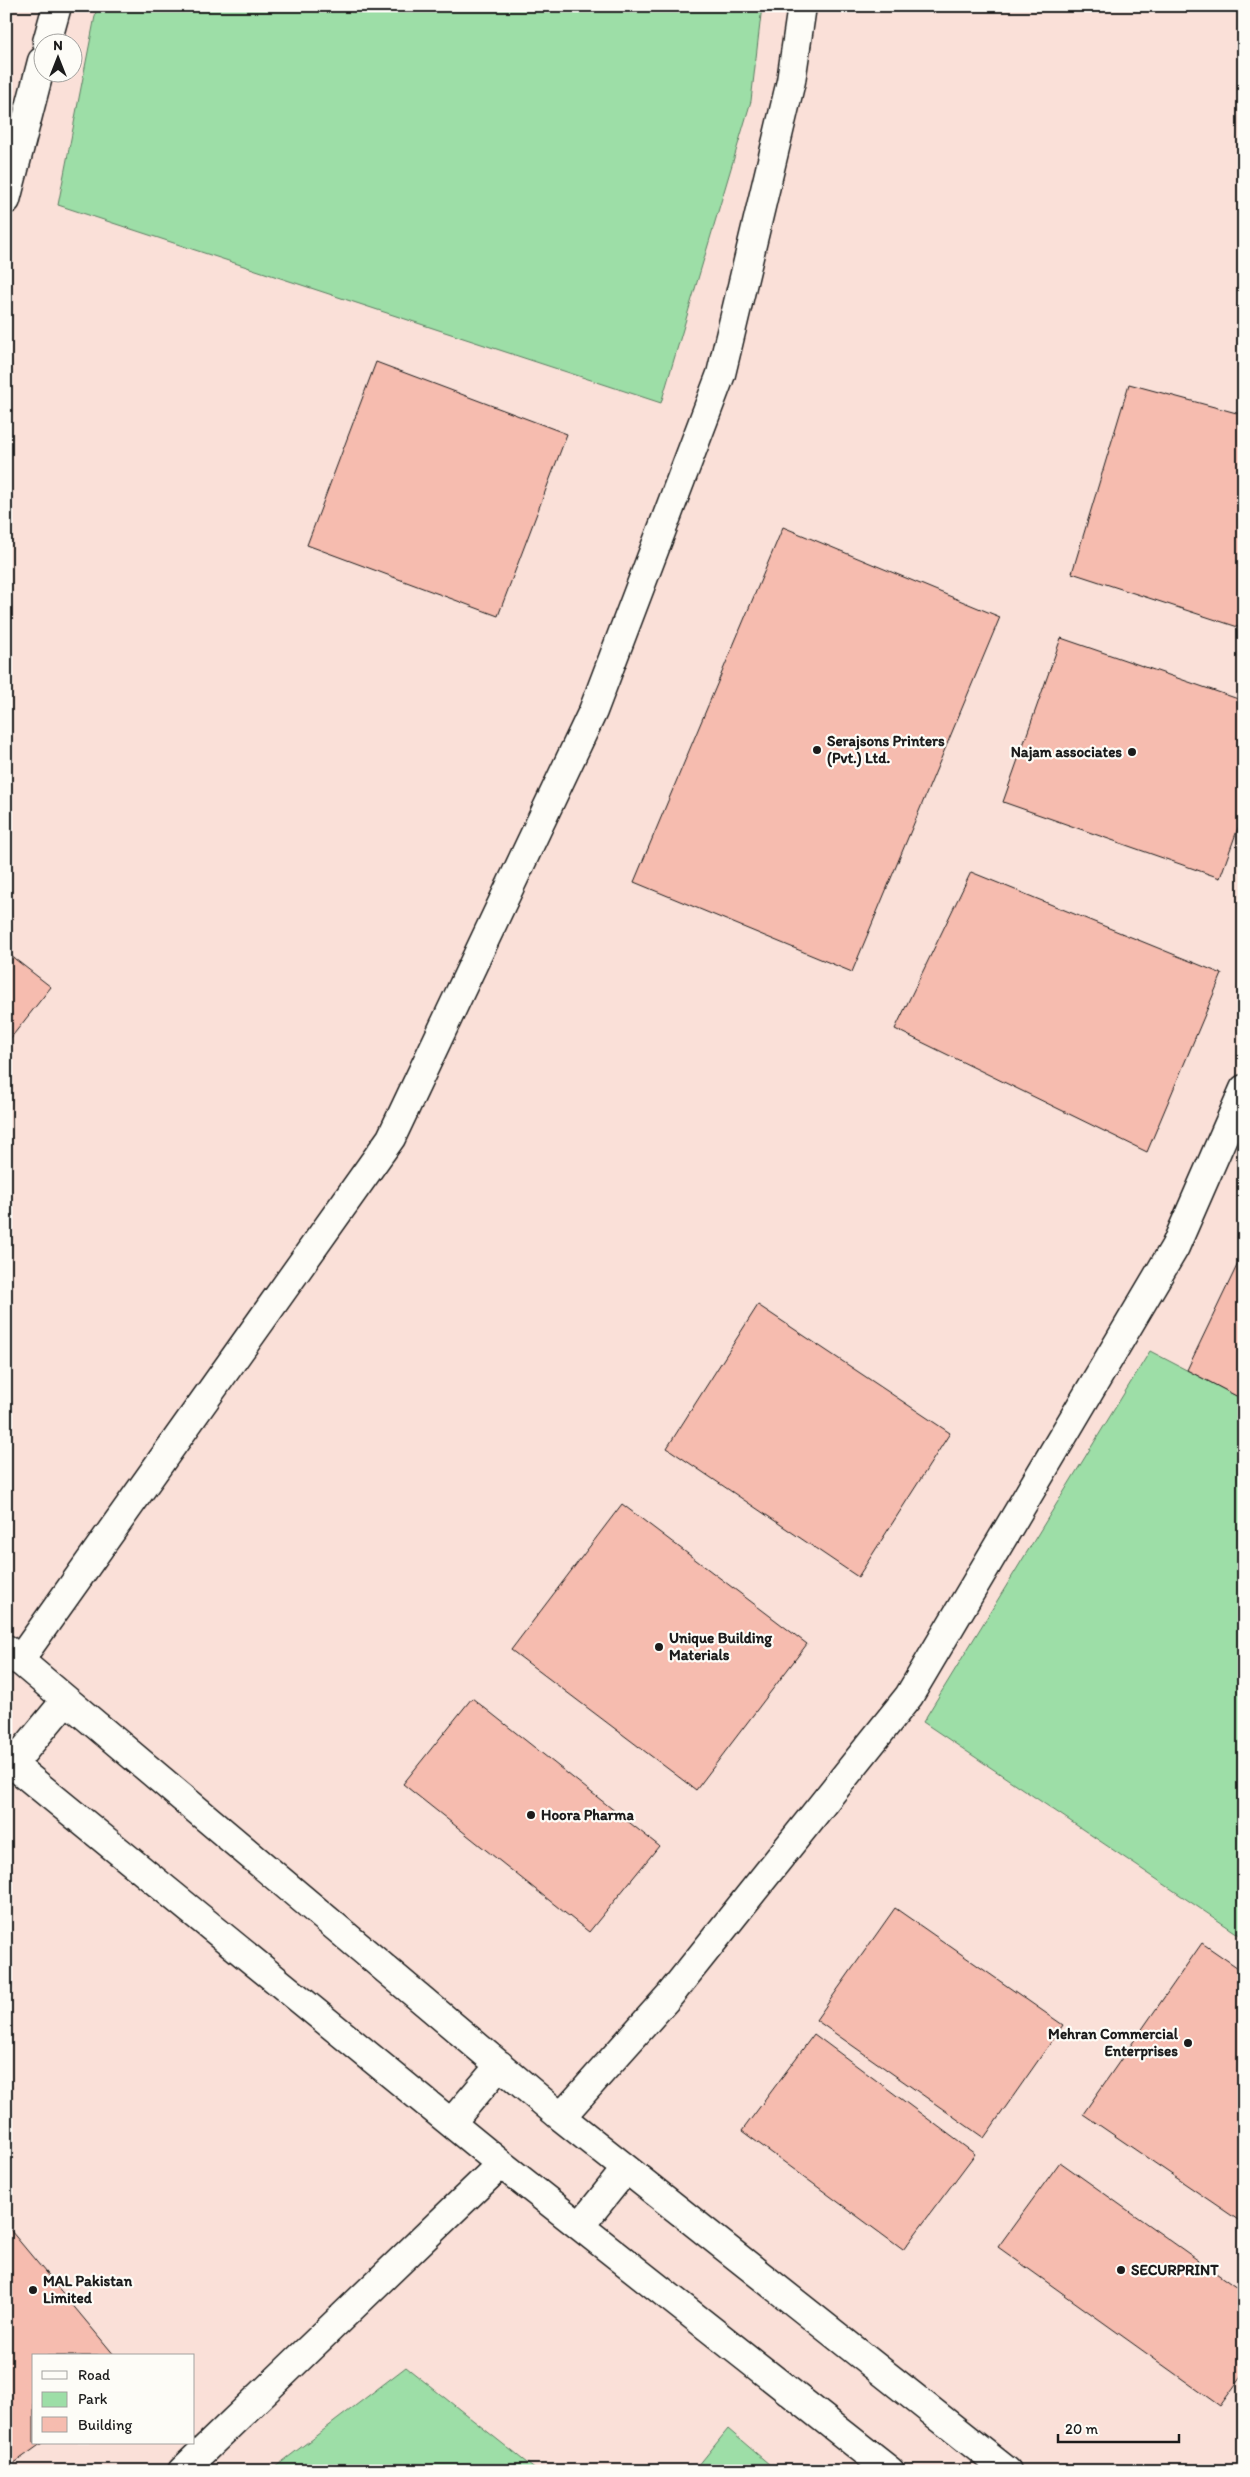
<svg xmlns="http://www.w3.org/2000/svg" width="1250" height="2477" font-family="Itim,sans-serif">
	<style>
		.built { fill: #fae0d8; fill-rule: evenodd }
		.green { fill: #9ddea7; stroke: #5c7d62 }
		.building { fill: #f6bcaf; stroke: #1c1c1c }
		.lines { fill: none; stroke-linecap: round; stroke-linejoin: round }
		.minor-casing { stroke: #1c1c1c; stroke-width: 31 }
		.minor { stroke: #fdfcf7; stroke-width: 28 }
		.poi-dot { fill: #1c1c1c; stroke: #fdfcf7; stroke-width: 2 }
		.labels { text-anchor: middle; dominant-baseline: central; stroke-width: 4.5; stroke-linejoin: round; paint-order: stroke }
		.poi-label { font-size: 15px; font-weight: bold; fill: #1c1c1c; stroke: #fdfcf7; text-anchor: start }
	</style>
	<rect width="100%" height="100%" fill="#fcefe9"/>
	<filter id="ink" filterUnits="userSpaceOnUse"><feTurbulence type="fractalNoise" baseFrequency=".02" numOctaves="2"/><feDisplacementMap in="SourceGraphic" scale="10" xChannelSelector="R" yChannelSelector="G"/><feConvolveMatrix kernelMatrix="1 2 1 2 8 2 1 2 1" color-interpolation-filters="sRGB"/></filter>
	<g filter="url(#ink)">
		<!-- built -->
		<path class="built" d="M6,6H1244V2471H6ZM42,42H72V72H42ZM34,2356H194V2443H34Z"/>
		<!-- green -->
		<path class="green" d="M97,6H762L751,101L661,403L58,205Z
			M1150,1351L1244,1400V1938L923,1722Z
			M406,2367L537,2471H270Z
			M728,2429L777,2471H694Z"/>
		<!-- building -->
		<path class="building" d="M376,362L567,434L498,616L307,545Z
			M1129,384L1244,415V629L1072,573Z
			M783,527L1000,617L852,972L634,882Z
			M1061,638L1244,701V811L1220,878L1003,802Z
			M971,872L1222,974L1147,1152L895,1029Z
			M6,952L51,987L6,1044Z
			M1244,1251V1400L1187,1370Z
			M758,1305L950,1433L858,1577L667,1448Z
			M622,1504L807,1644L696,1790L511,1650Z
			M472,1698L659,1846L589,1932L403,1784Z
			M895,1908L1063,2025L984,2138L816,2020Z
			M1202,1943L1244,1972V2224L1083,2114Z
			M814,2034L975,2154L903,2250L742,2131Z
			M1060,2162L1244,2293V2373L1220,2406L998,2247Z
			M6,2225L115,2356H34V2443H42L6,2469Z"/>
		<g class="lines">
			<!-- minor casing -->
			<g class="minor-casing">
				<path id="minor" d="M47,42L57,6
					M6,200L42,61
					M6,1649L561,2117L1007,2471
					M19,1661L391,1138L593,711L721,374L791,81L802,6
					M6,1759L501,2164L890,2471
					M13,1764L66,1700
					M561,2117L670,1995L909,1696L1175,1247L1244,1089
					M451,2123L500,2065
					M580,2226L626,2169
					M182,2471L501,2164"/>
			</g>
			<!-- minor -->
			<use href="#minor" class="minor"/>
		</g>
	</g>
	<!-- markers -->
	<g class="poi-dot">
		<circle cx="817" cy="750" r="5"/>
		<circle cx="1132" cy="752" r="5"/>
		<circle cx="659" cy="1647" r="5"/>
		<circle cx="531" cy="1815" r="5"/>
		<circle cx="1188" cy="2043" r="5"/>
		<circle cx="1121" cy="2270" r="5"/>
		<circle cx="33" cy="2290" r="5"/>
	</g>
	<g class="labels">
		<!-- poi labels -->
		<g class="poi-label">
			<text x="827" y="741">Serajsons Printers<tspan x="827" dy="17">(Pvt.) Ltd.</tspan></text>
			<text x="1122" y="752" text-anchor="end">Najam associates</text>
			<text x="669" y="1638">Unique Building<tspan x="669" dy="17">Materials</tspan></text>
			<text x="541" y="1815">Hoora Pharma</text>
			<text x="1178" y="2034" text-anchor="end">Mehran Commercial<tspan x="1178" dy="17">Enterprises</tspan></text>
			<text x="1131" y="2270">SECURPRINT</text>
			<text x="43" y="2281">MAL Pakistan<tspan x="43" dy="17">Limited</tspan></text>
		</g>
	</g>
	<!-- margin -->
	<rect width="1250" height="2477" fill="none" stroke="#fdfcf7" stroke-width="25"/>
	<rect x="12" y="12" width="1225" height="2452" fill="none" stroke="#1c1c1c" stroke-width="2" filter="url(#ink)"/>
	<!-- legend -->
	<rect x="32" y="2354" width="162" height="90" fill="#fdfcf7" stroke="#a3a29f"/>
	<rect x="42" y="2371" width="25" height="8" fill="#fdfcf7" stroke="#a3a29f"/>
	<text x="78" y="2380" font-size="15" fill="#1c1c1c">Road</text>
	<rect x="42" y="2392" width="25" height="15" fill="#9ddea7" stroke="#a3a29f"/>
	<text x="78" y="2404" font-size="15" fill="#1c1c1c">Park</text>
	<rect x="42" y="2417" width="25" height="15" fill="#f6bcaf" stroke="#a3a29f"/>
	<text x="78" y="2430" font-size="15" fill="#1c1c1c">Building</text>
	<!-- north arrow -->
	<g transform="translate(58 58)"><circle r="24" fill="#fdfcf7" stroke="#a3a29f"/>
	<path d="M0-4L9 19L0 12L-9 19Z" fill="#1c1c1c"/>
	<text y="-8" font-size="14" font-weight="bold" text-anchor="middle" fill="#1c1c1c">N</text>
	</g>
	<!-- scale -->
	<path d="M1058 2434v8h121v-8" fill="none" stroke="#1c1c1c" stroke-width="2.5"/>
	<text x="1065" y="2434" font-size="15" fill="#1c1c1c" stroke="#fdfcf7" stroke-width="4" paint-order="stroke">20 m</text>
</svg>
